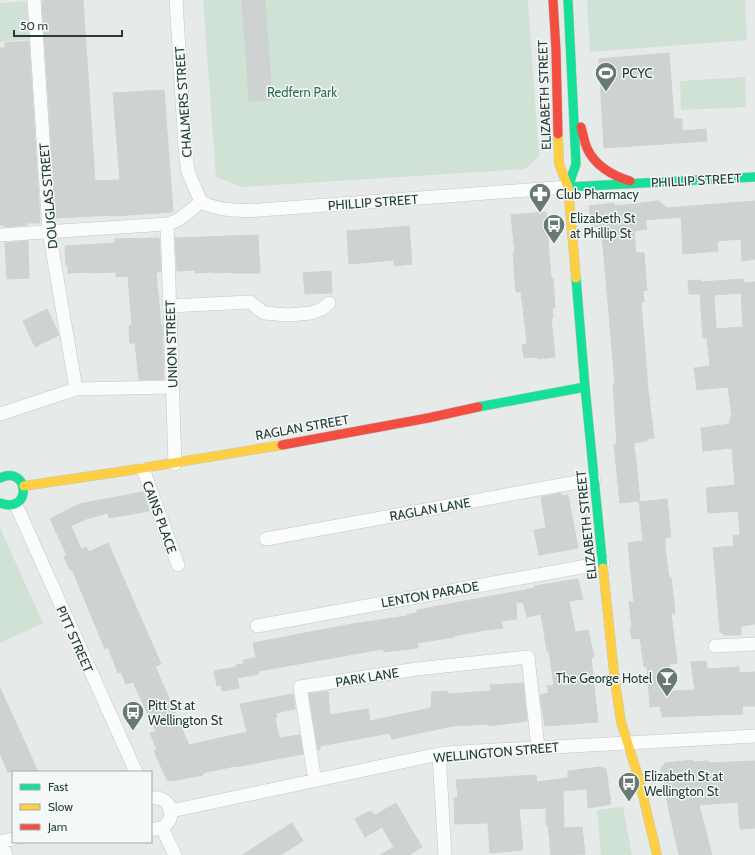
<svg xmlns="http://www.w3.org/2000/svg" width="755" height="855" font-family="Cabin,sans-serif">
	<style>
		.green { fill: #d0e2d6 }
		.building { fill: #ced3d1; stroke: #ced3d1; fill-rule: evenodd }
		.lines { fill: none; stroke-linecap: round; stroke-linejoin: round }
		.street-casing { stroke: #c3c7c5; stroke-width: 14 }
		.fast-casing { stroke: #c2c8c5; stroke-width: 10 }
		.slow-casing { stroke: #c2c8c5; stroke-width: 10 }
		.jam-casing { stroke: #c2c8c5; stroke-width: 10 }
		.street { stroke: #fbfcfc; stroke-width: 13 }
		.fast { stroke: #16e098; stroke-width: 9 }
		.slow { stroke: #ffcf43; stroke-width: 9 }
		.jam { stroke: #f24e42; stroke-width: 9 }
		.labels { text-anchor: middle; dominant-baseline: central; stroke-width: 3; stroke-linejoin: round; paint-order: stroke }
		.poi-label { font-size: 13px; fill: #253c37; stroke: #f4f9f7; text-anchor: start }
		.park-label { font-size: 13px; fill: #326f4f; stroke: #f4f9f7 }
		.street-label { font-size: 13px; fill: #253c37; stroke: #f4f9f7 }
	</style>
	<rect width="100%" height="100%" fill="#e6eae8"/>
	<!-- green -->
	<path class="green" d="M203,0H528L539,156L525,169L241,187L216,177Z
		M587,0H745L747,40L590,52Z
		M27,1L30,39L0,42V3Z
		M745,77L746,107L681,110L680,81Z
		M0,528L43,623L0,643Z
		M623,807L632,855H601L597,810Z"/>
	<!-- building -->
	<path class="building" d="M49,0H83L95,181L120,180L113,93L164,90L173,212L113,216V215L56,218L42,1Z
		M242,0H265L272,100L249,101Z
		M29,41L40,221L39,223H27V225L4,227V225H0V48H5V43Z
		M669,53L674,119H682V131L706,129L707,141L604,148L599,59Z
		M659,201L667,208L755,201V259L742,261L741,239L717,241L718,251L683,254L681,217L645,220L647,229L634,231L636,253H644L647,291L643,290L644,302H641L648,389L654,438L646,439L647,441L634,443L640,501L620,503L614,444H617L613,384H615L603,245L601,226L592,227L589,206L614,203L615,206Z
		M546,212L551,278H553L555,308H552L553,318H551L555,357L538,359L537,357L524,358L522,345L527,344L526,332L521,292H516L513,253H515L511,215Z
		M409,226L412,264L394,266V260L349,264L347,231Z
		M258,235L260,273H232V272L214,273L213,272L195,273V270L177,271L175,238Z
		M159,238L161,271L156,273L161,325H162L164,379L139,380L135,343H130L129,326H132L128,276L116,277V272L87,273V272L68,273V265H66L65,246L115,243V239Z
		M28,241L29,278L7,279L5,243Z
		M331,271L332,293L305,294L303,273Z
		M744,279V283L755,282V624L741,626V635H725L720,632L713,548L734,546L733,536L740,535L738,511L708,513L706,488L735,485L732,448L703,451L701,428L730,424V417H732L728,387L697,390L694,368L710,366L707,338H703L700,294H689L688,281L701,280V282ZM741,293L743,327L716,329L714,295Z
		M47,309L59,335L35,347L23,321Z
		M143,492L149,511L109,518L108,513L86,519L71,526L81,549L86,547L89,552L108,543L161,664L155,666L189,745L247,732L240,704L293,694L295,709L276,713L277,717L275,718L279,738L300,735L303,754L235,767V766L203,773V775L171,781L167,780L154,751L157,750L150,733L156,731L150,719L133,682L126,684L121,672L118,673L108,647L105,649L72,569L70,570L64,557L67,555L50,519L79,504Z
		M561,493V496L568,495L578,548L539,555L534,530L546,528L541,497Z
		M667,499L671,537L665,538V548L669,578L671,577L675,613H671L677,663L669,664L672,691L695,690L691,662L706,661L707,669L739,667V673L755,672V706H742L743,714L662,717L660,706L650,707L647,667H644L640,638L632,639L630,628H632L629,602H634L628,543L643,541L639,502Z
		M578,579L583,599L569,601L575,632L588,630L594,656L591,658L598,722L545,726L540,695L549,693L547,686L554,685L549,651H547L541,614L527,617L523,602L516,603L517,619L501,621L503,628L484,630L454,636V637L417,643L418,648L384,652L383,649L258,671L259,674L237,678L239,688L222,691L221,685L217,686L214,671L237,667L236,665L244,664L243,660L256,658L253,643L352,624L407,616L406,615L417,613V610L535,588V586Z
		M523,683L527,721L489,726V724L452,726L392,739L390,733L320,746V750H318L309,694L328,691L330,715L368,709L370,721L431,708L432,692L448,691V694L491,691L490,685Z
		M0,688L18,727L38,772H8L0,754Z
		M693,760V762L708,761L709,763L755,761V828L740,829L738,802L699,805L712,855H679L668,806L661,768L665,763Z
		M600,767L606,769L611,804L588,808L587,789L563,791L564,828L582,827L585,854L551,855L548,825H546V808L519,809L523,850L490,853L488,823L455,824L454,798H458L456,780L536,775L537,782L568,778V771Z
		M396,803L422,847L409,855H380L394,847L382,827L365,837L355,819L370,811L375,815Z
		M292,823L303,841L280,855H242Z"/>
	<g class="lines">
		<!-- street casing -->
		<g class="street-casing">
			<path id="street" d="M34,0L49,231L76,389
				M176,0L185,147L188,172L201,202
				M201,202C220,211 239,211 260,210L568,187
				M167,224L175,464
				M0,235L167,224L178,220L201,202
				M169,306L250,302L264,313L288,315L311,313L322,309L329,303
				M0,414L76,389L172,387
				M143,469L178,565
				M16,505L136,772
				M266,539L594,479
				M257,626L603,563
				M715,646L755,644
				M439,754L445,855
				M315,781L300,687L417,669L528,657L538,748
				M151,798C177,794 178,832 151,829
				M171,811L439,754L460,752L755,736
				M162,828L175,855
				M0,842L6,855
				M0,842L13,839"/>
		</g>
		<!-- fast casing -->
		<g class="fast-casing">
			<path id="fast" d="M568,0L576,164L568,187
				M568,187L755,177
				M576,278L585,387L603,568
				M478,407L585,387
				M0,478C29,464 33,515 0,503"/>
		</g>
		<!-- slow casing -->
		<g class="slow-casing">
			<path id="slow" d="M558,134L559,164L568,187L576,278
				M24,486L125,471L282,445
				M603,568L615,682L621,722L639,779L657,855"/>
		</g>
		<!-- jam casing -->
		<g class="jam-casing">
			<path id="jam" d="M553,0L556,50L558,134
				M581,127C583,134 584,141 587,148C594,165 613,176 630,181
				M282,445L428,418L478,407"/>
		</g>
		<!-- street -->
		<use href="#street" class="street"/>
		<!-- fast -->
		<use href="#fast" class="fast"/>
		<!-- slow -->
		<use href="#slow" class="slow"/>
		<!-- jam -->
		<use href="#jam" class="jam"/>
	</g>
	<!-- icons -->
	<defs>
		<g id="stadium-pin" transform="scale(1.15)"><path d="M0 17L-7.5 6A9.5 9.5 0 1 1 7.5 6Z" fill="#697975" stroke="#f4f9f7"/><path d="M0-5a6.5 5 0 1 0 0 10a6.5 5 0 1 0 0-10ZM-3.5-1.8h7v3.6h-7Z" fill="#fff"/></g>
		<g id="pharmacy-pin" transform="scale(1.15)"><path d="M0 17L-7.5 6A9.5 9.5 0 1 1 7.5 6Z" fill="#697975" stroke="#f4f9f7"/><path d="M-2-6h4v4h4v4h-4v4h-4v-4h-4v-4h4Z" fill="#fff"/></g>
		<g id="bus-pin" transform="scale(1.15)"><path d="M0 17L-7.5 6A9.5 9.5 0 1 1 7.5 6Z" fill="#697975" stroke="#f4f9f7"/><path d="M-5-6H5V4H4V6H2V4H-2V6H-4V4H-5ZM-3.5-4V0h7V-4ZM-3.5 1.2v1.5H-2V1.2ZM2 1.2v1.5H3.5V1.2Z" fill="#fff"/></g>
		<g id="bar-pin" transform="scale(1.15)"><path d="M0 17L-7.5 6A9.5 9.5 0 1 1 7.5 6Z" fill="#697975" stroke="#f4f9f7"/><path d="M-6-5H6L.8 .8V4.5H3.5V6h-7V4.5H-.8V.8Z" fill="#fff"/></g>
	</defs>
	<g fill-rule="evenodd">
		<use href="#stadium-pin" x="606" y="73"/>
		<use href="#pharmacy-pin" x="540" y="194"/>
		<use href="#bus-pin" x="554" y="225"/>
		<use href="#bar-pin" x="667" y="678"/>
		<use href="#bus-pin" x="133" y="712"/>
		<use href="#bus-pin" x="629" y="783"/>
	</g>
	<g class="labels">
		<!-- poi labels -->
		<g class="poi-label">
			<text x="622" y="73">PCYC</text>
			<text x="556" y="194">Club Pharmacy</text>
			<text x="570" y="218">Elizabeth St<tspan x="570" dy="15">at Phillip St</tspan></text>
			<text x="652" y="678" text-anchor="end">The George Hotel</text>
			<text x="148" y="705">Pitt St at<tspan x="148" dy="15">Wellington St</tspan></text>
			<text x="644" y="776">Elizabeth St at<tspan x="644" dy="15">Wellington St</tspan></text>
		</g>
		<!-- park labels -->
		<g class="park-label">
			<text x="302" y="92">Redfern Park</text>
		</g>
		<!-- street labels -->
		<g class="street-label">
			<text transform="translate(544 95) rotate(-92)">ELIZABETH STREET</text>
			<text transform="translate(183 102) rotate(-94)">CHALMERS STREET</text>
			<text transform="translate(696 180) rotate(-3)">PHILLIP STREET</text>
			<text transform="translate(48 196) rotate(-95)">DOUGLAS STREET</text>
			<text transform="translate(373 202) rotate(-4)">PHILLIP STREET</text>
			<text transform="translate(171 344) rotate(-92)">UNION STREET</text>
			<text transform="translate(302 427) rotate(-10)">RAGLAN STREET</text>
			<text transform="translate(430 509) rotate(-10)">RAGLAN LANE</text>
			<text transform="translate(160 517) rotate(70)">CAINS PLACE</text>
			<text transform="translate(586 525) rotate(-96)">ELIZABETH STREET</text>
			<text transform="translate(430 594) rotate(-10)">LENTON PARADE</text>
			<text transform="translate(75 639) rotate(66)">PITT STREET</text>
			<text transform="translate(367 677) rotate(-9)">PARK LANE</text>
			<text transform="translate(496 752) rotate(-5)">WELLINGTON STREET</text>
		</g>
	</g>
	<!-- legend -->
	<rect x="12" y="771" width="140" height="72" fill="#f4f9f7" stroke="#a1adaa"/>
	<rect x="20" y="784" width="20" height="6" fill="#16e098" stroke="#a1adaa"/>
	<text x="48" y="791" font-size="12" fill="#253c37">Fast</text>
	<rect x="20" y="804" width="20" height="6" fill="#ffcf43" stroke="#a1adaa"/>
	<text x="48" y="811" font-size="12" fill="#253c37">Slow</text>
	<rect x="20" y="824" width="20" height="6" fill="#f24e42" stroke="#a1adaa"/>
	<text x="48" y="831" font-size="12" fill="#253c37">Jam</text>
	<!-- scale -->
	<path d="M14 30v6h108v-6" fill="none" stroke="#253c37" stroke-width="2"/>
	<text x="20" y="30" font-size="12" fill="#253c37" stroke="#f4f9f7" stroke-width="3" paint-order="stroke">50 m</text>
</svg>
